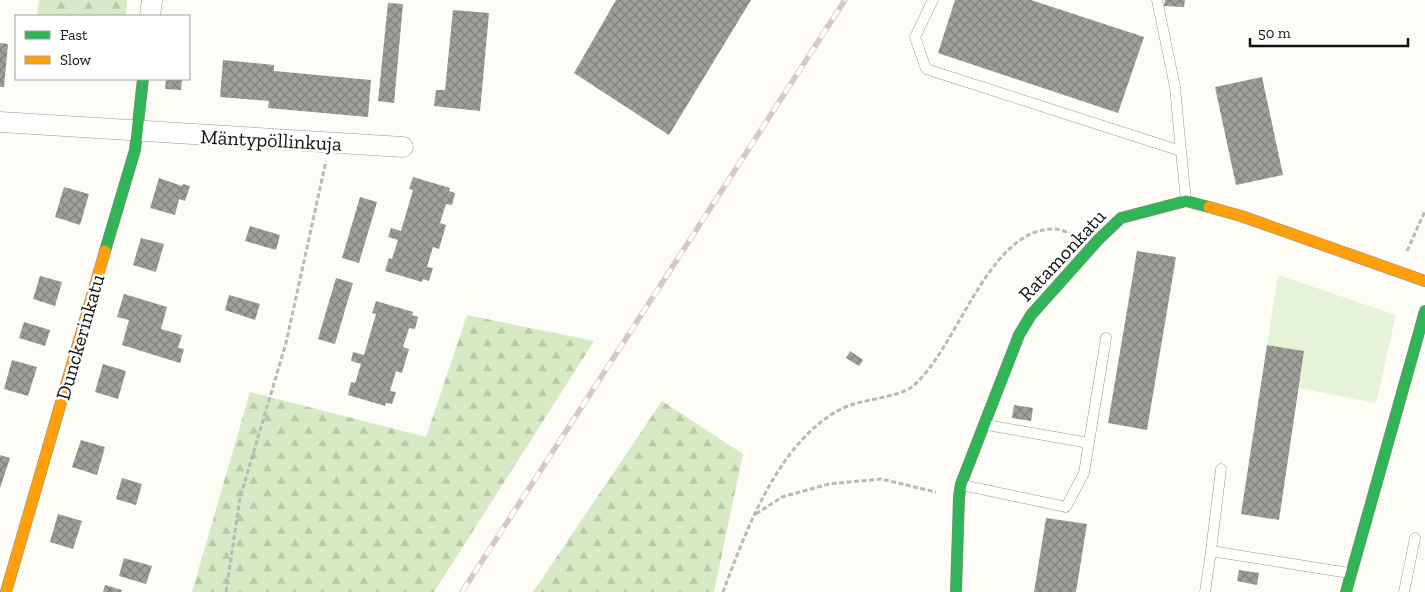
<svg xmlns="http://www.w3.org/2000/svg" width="1425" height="592" font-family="'Zilla Slab',serif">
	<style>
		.forest { fill: url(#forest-firs) }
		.park { fill: #e7f3d7 }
		.building { fill: url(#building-cross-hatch) }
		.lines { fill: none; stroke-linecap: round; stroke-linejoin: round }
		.lane-casing { stroke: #979795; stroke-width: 11 }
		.street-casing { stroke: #979795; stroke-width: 21 }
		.fast-casing { stroke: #8e8d8b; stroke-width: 12 }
		.slow-casing { stroke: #8e8d8b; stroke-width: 12 }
		.path { stroke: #b9b9b8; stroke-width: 3; stroke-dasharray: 5 2.5; stroke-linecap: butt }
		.lane { stroke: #fffffe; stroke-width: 10 }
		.street { stroke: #fffffe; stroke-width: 20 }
		.fast { stroke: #30b455; stroke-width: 11 }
		.slow { stroke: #ff9f0a; stroke-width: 11 }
		.rail-casing { stroke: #d9c6c7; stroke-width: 5.5 }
		.rail { stroke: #fff; stroke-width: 4; stroke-dasharray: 11; stroke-linecap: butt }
		.labels { text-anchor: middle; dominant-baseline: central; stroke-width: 5; stroke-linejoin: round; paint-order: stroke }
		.street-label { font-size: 20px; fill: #111; stroke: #fff }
	</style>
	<defs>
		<pattern id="forest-firs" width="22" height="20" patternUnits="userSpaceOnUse" patternTransform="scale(1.25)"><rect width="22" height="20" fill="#d8eac5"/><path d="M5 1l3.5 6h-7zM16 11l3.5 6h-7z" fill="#b8c8a8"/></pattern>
		<pattern id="building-cross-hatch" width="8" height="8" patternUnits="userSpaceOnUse" patternTransform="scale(1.25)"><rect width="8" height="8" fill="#a19f9c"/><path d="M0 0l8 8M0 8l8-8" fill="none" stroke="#82807e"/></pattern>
	</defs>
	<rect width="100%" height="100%" fill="#fdfcf7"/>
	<!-- forest -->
	<path class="forest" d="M39,0H127L126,16H37Z
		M467,315L594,341L434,592H192L250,392L426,437Z
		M662,401L743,454L714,592H533Z"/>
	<!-- park -->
	<path class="park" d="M1278,275L1396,315L1376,403L1299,388L1304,351L1267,345Z"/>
	<!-- building -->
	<path class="building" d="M616,0H751L669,135L574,73Z
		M955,0H1031L1144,37L1118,113L938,53Z
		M1165,0H1185L1184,7L1164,6Z
		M388,3L403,4L394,103L378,101Z
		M453,10L489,13L480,111L434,106L436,90H445Z
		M0,43L8,44L4,87H0Z
		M223,60L274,65V71L371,80L368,117L268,108L269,101L220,97Z
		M1262,77L1283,175L1236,185L1215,87Z
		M166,79H182L181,90L165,89Z
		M413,177L450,188L449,191L455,193L452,205L446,204L440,223L446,225L439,249L433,247L427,267L433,268L429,281L423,279L422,282L385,271L389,258L392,259L398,240L388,237L391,228L401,231L413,190L409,189Z
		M159,178L182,186L183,184L190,186L185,201L179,199L175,215L150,208Z
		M64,187L89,194L80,225L55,217Z
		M360,197L377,202L359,263L342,258Z
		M250,226L280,235L276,250L245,241Z
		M141,238L164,244L156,272L133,265Z
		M1137,251L1176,257L1147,430L1108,423Z
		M40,276L62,282L55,306L33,299Z
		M336,278L353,283L335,344L318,339Z
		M124,294L167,307L161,329L182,335L178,348L184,349L180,363L122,345L129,320L117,317Z
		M229,295L260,304L255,320L225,310Z
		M376,301L413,312L412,315L418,317L415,329L409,328L403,347L409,349L402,373L396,371L390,391L396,392L392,404L386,403L385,406L348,395L351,382L355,383L361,364L351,361L353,352L364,355L376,314L372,313Z
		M24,322L50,330L45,346L19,338Z
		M1267,345L1304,351L1279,520L1241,514Z
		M850,351L863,360L859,366L846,358Z
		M12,360L37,367L28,396L4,389Z
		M103,364L126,371L118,399L95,392Z
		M1014,405L1033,408L1031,421L1012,418Z
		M81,440L105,447L97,475L72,467Z
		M0,455L10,458L0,488Z
		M122,478L142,484L136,505L116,499Z
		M58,514L82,521L73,549L50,542Z
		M1046,518L1087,524L1076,592H1034Z
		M124,558L152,566L146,584L119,576Z
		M1239,570L1259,573L1257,585L1237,581Z
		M105,585L122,590L121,592H103Z"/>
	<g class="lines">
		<!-- lane casing -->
		<g class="lane-casing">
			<path id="lane" d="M933,0L915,37L926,69L1181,151L1186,200
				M1157,0L1175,87L1181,151
				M987,425L1089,443
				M962,485L1066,507L1084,473L1106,338
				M1211,551L1221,469
				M1205,592L1211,551L1349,573
				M1404,592L1415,538"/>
		</g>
		<!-- street casing -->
		<g class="street-casing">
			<path id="street" d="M150,16L152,0
				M0,122L403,147"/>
		</g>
		<!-- fast casing -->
		<g class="fast-casing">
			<path id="fast" d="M105,251L135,150L143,79
				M956,592L959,497L961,484L1019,335L1031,315L1098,240L1121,218L1186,201L1209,207
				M1346,592L1425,311"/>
		</g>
		<!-- slow casing -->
		<g class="slow-casing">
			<path id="slow" d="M1209,207L1241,216L1425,281
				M6,592L105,251"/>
		</g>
		<!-- path -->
		<path class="path" d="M1407,251L1425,211
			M756,514L782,497L829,484L881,479L936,492
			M226,592L240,498L286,343L326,161
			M723,592C746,530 779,441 841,409C860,399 899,398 913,386C957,349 987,232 1051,229C1057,228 1066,232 1073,234"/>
		<!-- lane -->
		<use href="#lane" class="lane"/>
		<!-- street -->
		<use href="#street" class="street"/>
		<!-- fast -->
		<use href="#fast" class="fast"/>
		<!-- slow -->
		<use href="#slow" class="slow"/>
		<!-- rail casing -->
		<g class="rail-casing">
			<path id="rail" d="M462,592L845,0"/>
		</g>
		<!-- rail -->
		<use href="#rail" class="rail"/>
	</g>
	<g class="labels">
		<!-- street labels -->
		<g class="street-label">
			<text transform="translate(271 140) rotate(3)">Mäntypöllinkuja</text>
			<text transform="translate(1062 255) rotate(-47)">Ratamonkatu</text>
			<text transform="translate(80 337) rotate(-74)">Dunckerinkatu</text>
		</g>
	</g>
	<!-- legend -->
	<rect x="15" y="15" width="175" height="65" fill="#ffffff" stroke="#a0a0a0"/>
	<rect x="25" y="31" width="25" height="8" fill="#30b455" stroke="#a0a0a0"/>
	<text x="60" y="40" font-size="15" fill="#111111">Fast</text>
	<rect x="25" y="56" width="25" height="8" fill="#ff9f0a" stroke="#a0a0a0"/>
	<text x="60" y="65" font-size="15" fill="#111111">Slow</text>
	<!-- scale -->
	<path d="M1250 38v8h158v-8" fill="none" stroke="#111111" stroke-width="2.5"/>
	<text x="1258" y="38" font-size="15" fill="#111111" stroke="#ffffff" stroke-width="4" paint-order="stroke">50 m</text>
</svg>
